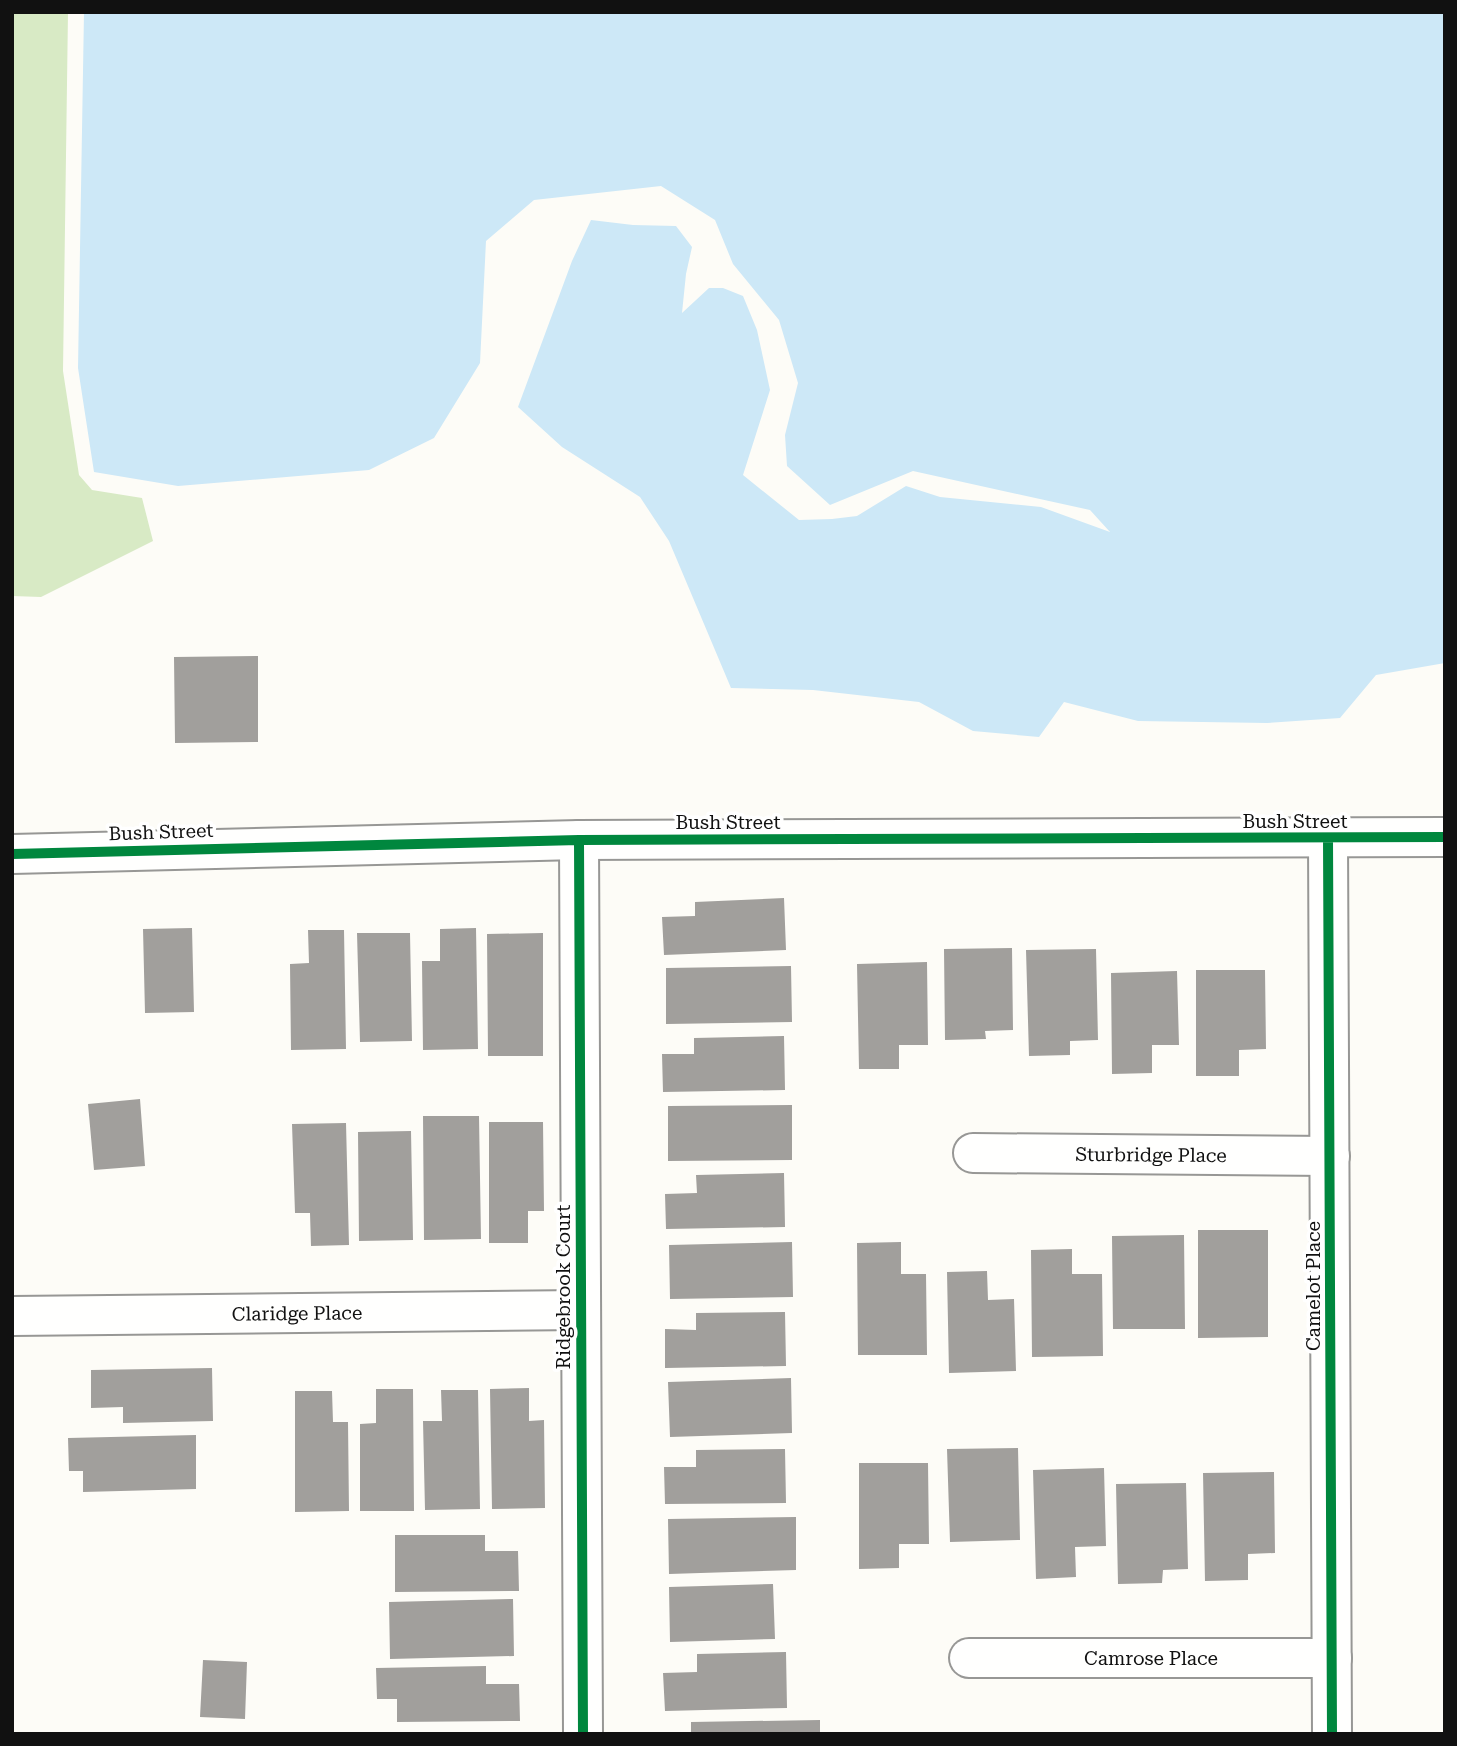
<svg xmlns="http://www.w3.org/2000/svg" width="1457" height="1746" font-family="'Roboto Serif',serif">
	<style>
		.forest { fill: #d8eac5 }
		.water { fill: #cde8f7 }
		.building { fill: #a19f9c }
		.lines { fill: none; stroke-linecap: round; stroke-linejoin: round }
		.minor-casing { stroke: #979795; stroke-width: 42 }
		.minor { stroke: #fffffe; stroke-width: 38 }
		.cycleway-casing { stroke: #fff; stroke-width: 15 }
		.cycleway { stroke: #00873e; stroke-width: 10 }
		.labels { text-anchor: middle; dominant-baseline: central; stroke-width: 7; stroke-linejoin: round; paint-order: stroke }
		.street-label { font-size: 19px; fill: #111; stroke: #fff }
	</style>
	<rect width="100%" height="100%" fill="#fdfcf7"/>
	<!-- forest -->
	<path class="forest" d="M12,12H68L63,371L79,475L92,490L142,498L153,541L41,597L12,596Z"/>
	<!-- water -->
	<path class="water" d="M84,12H1445V663L1376,675L1340,718L1267,723L1138,721L1064,702L1039,737L973,731L919,702L813,690L731,688L669,541L640,497L562,447L518,407L572,261L591,220L633,225L676,226L692,247L686,274L682,313L709,288H723L743,296L757,330L770,390L743,475L799,520L832,519L857,516L906,486L940,497L1041,507L1110,532L1090,510L913,471L830,505L787,466L785,435L798,383L779,320L733,264L715,220L661,186L534,200L486,241L480,363L434,438L369,470L178,486L94,472L78,368Z"/>
	<!-- building -->
	<path class="building" d="M258,656V742L175,743L174,657Z
		M784,898L786,950L664,955L662,917L695,916V902Z
		M192,928L194,1012L145,1013L143,929Z
		M476,928L478,1049L423,1050L422,961H440V929Z
		M308,930H344L346,1049L291,1050L290,964L309,963Z
		M357,933H410L412,1041L360,1042Z
		M543,933V1056H488L487,934Z
		M1012,948L1013,1030L985,1031L986,1039L945,1040L944,949Z
		M1096,949L1098,1040L1070,1041V1055L1029,1056L1026,950Z
		M927,962L928,1045H899V1069H859L857,964Z
		M791,966L792,1022L666,1024V968Z
		M1196,970H1265L1266,1049L1239,1050V1076H1196Z
		M1177,971L1179,1045H1152V1073L1112,1074L1111,973Z
		M784,1036L785,1090L663,1092L662,1054H694V1038Z
		M140,1099L145,1166L94,1170L88,1104Z
		M792,1105V1160L668,1161V1106Z
		M423,1116H479L481,1239L424,1240Z
		M489,1122H543L544,1211H528V1243H489Z
		M346,1123L349,1245L311,1246L310,1213H295L292,1124Z
		M411,1131L413,1240L359,1241L358,1132Z
		M784,1173L785,1227L666,1229L665,1194L697,1193L696,1175Z
		M1198,1230H1268V1337L1198,1338Z
		M1184,1235L1185,1329H1113L1112,1236Z
		M792,1242L793,1297L670,1299L669,1245Z
		M901,1242V1274H926L927,1355H858L857,1243Z
		M1072,1249V1274H1102L1103,1356L1032,1357L1031,1250Z
		M987,1271L988,1300L1014,1299L1016,1371L949,1373L947,1272Z
		M785,1312L786,1366L665,1368V1329L696,1330V1313Z
		M212,1368L213,1421L123,1423V1407L91,1408V1370Z
		M791,1378L792,1433L670,1437L668,1382Z
		M529,1388V1421L544,1420L545,1508L492,1509L490,1389Z
		M376,1389H413L414,1511H360V1424L376,1423Z
		M441,1390H478L480,1509L425,1510L423,1421H442Z
		M295,1391H332L333,1422H348L349,1511L295,1512Z
		M196,1435V1489L83,1492V1471H69L68,1438Z
		M1018,1448L1020,1540L950,1542L947,1449Z
		M785,1449L786,1503L665,1504L664,1467H696V1450Z
		M859,1463H928L929,1544H899V1568L859,1569Z
		M1104,1468L1106,1546L1075,1547L1076,1577L1036,1579L1033,1470Z
		M1274,1472L1275,1553L1248,1554V1580L1205,1581L1203,1473Z
		M1186,1483L1188,1569L1163,1570L1162,1583L1118,1584L1116,1484Z
		M796,1517V1570L669,1574L668,1519Z
		M395,1535H485V1551H518L519,1591L395,1592Z
		M773,1584L775,1639L670,1642L669,1587Z
		M513,1599L514,1656L390,1659L389,1602Z
		M786,1652L787,1708L665,1711L663,1673L697,1672V1654Z
		M203,1660L247,1662L245,1719L200,1717Z
		M486,1666V1684H519L520,1721L397,1722V1699H377L376,1668Z
		M820,1720V1734H691V1722Z"/>
	<g class="lines">
		<!-- minor casing -->
		<g class="minor-casing">
			<g id="minor">
				<path d="M1328,839L1332,1734"/>
				<path d="M579,840L583,1734"/>
				<path d="M12,854L579,840L1445,837"/>
				<path id="s1" d="M973,1153L1330,1156"/>
				<path id="s2" d="M12,1316L581,1310"/>
				<path id="s3" d="M969,1658H1332"/>
			</g>
		</g>
		<!-- minor -->
		<use href="#minor" class="minor"/>
		<!-- cycleway casing -->
		<g class="cycleway-casing">
			<path id="cycleway" d="M1328,839L1332,1734
				M579,840L583,1734
				M12,854L579,840L1445,837"/>
		</g>
		<!-- cycleway -->
		<use href="#cycleway" class="cycleway"/>
	</g>
	<g class="labels">
		<!-- street labels -->
		<g class="street-label">
			<text x="1295" y="821">Bush Street</text>
			<text x="728" y="822">Bush Street</text>
			<text transform="translate(161 832) rotate(-2)">Bush Street</text>
			<text stroke="none"><textPath href="#s1" startOffset="178">Sturbridge Place</textPath></text>
			<text transform="translate(1313 1286) rotate(-90)">Camelot Place</text>
			<text transform="translate(563 1287) rotate(-90)">Ridgebrook Court</text>
			<text stroke="none"><textPath href="#s2" startOffset="285">Claridge Place</textPath></text>
			<text stroke="none"><textPath href="#s3" startOffset="182">Camrose Place</textPath></text>
		</g>
	</g>
	<!-- border -->
	<rect width="1457" height="1746" fill="none" stroke="#111111" stroke-width="28"/>
</svg>
